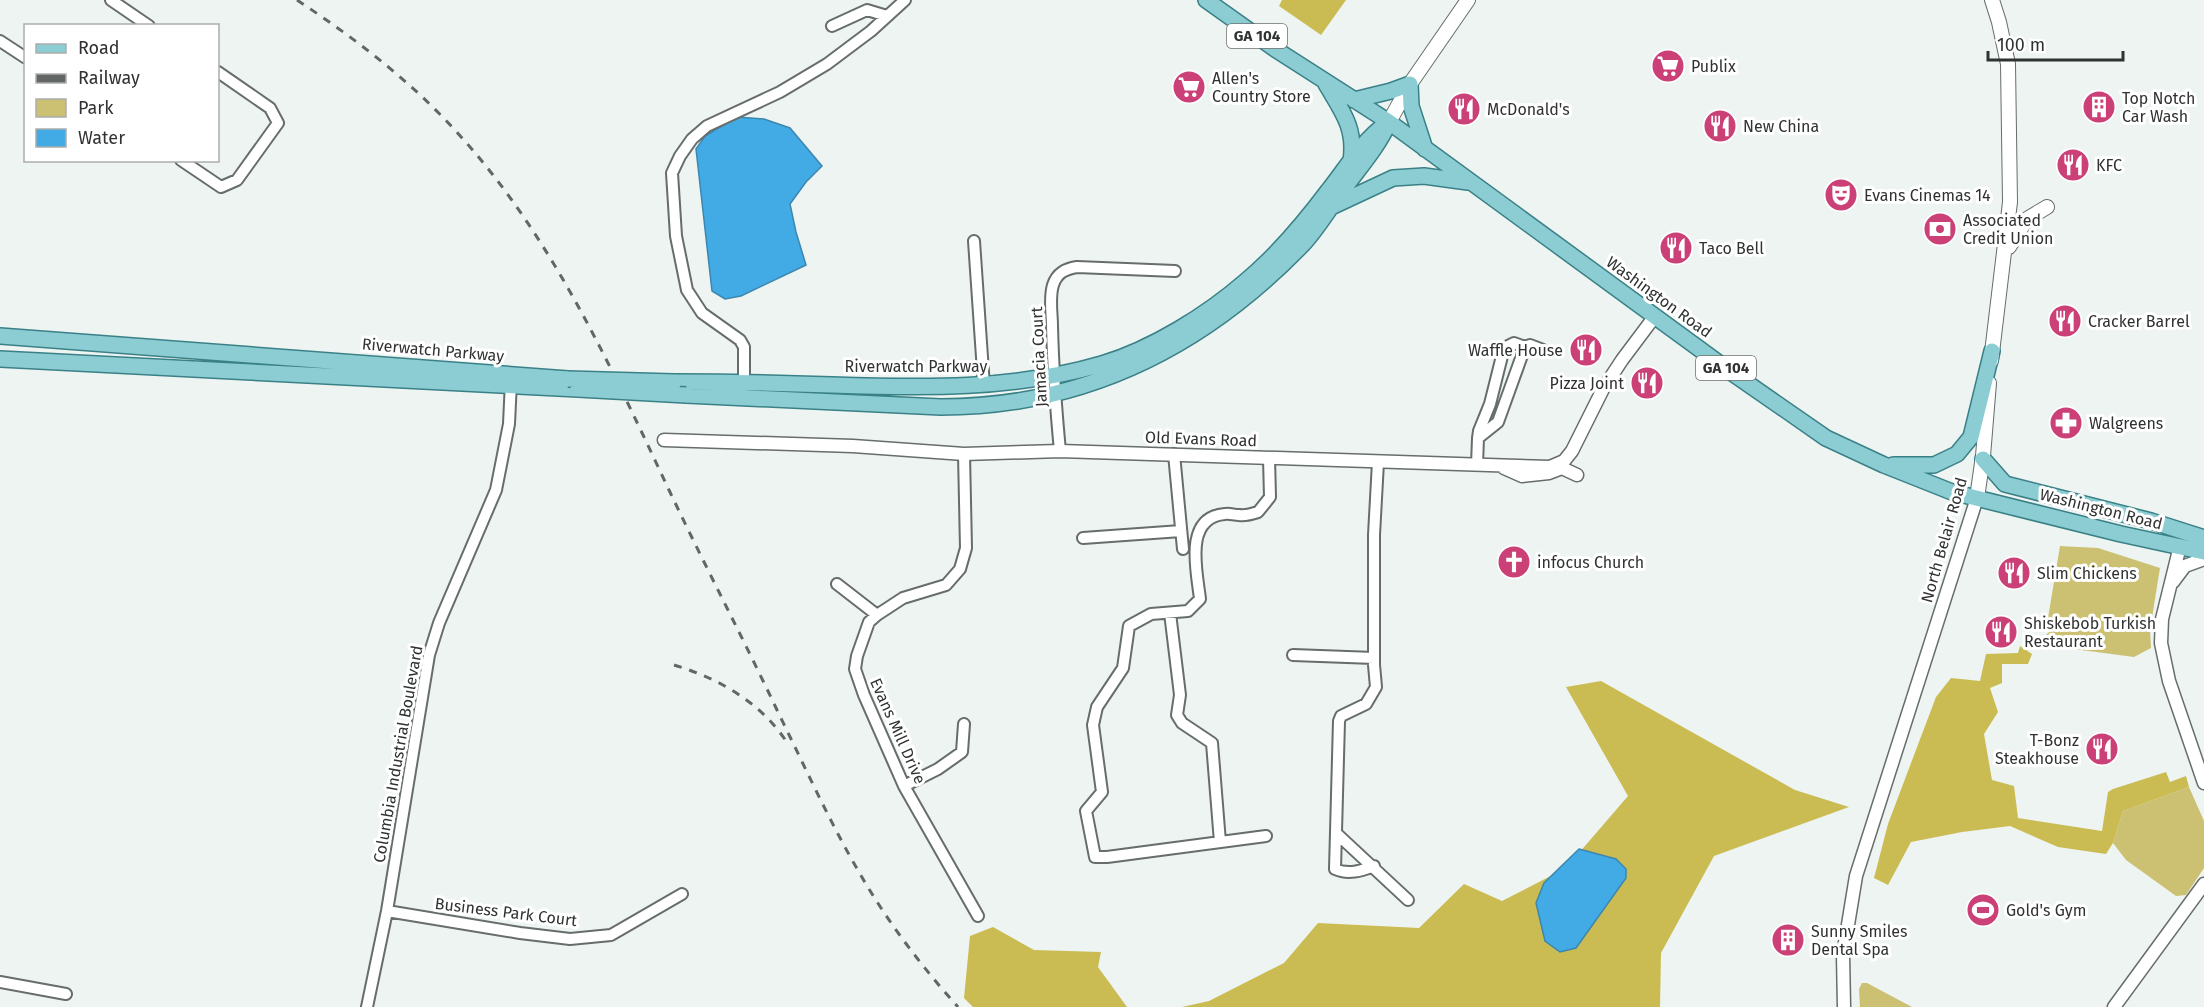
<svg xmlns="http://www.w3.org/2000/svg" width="2204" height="1007" font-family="'Fira Sans',sans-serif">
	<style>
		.green { fill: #ccc172 }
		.forest { fill: #cabc52 }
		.water { fill: #42abe5; stroke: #3c87af; stroke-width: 1.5 }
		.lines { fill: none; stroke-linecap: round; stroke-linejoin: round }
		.minor-casing { stroke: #666d6a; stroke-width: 14 }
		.tertiary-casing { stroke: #666d6a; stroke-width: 15 }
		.secondary-casing { stroke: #666d6a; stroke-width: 16 }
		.primary-casing { stroke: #3a8187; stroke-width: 18 }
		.minor { stroke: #fff; stroke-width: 10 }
		.tertiary { stroke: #fff; stroke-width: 12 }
		.secondary { stroke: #fff; stroke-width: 14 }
		.primary { stroke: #8ccdd3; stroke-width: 15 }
		.rail { stroke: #626664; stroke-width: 3; stroke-dasharray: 8 8; stroke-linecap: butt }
		.primary-bridge-casing { stroke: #3a8187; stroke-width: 18; stroke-linecap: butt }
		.primary-bridge { stroke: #8ccdd3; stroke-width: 15 }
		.labels { text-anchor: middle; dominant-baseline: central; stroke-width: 6; stroke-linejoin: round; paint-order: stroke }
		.shield { fill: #fff; stroke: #6d706e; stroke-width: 1.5 }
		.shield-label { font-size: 15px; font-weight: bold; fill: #2f3230 }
		.poi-label { font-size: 16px; fill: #2f3230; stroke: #fff; text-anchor: start }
		.street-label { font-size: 16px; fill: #2f3230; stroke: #fff }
	</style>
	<rect width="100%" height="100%" fill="#edf4f1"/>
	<!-- green -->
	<path class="green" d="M2060,546L2098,548L2160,568L2150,630L2151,648L2134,657L2051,646L2046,644L2044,637L2051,630L2047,624Z
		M2189,787L2204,821V868L2186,895L2176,896L2126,860L2113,843L2123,811Z
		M1862,983H1867L1912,1007H1860L1859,989Z"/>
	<!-- forest -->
	<path class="forest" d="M1282,0H1346L1321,35L1279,6Z
		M2020,646L2032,654L2028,664H2002V683L1990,688L1998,712L1984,734L1992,780L2014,786L2018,818L2102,831L2108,792L2113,789L2166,772L2170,782L2186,776L2189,787L2123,811L2113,843L2106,854L2058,847L2010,826L1962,832L1911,842L1888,885L1874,878L1888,824L1936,697L1951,678L1980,681L1986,654L2018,653Z
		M1601,681L1795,790L1849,807L1714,856L1661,953L1660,1007H1182L1209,1001L1284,963L1318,923L1419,928L1464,884L1502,901L1566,868L1628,796L1566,687Z
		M993,927L1034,950L1101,952L1098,967L1127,1007H973L964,998L970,936Z"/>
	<!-- water -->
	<path class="water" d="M737,117L764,119L790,128L822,166L806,182L790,204L796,232L806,265L741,296L725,299L712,291L696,149L705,136Z
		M1579,849L1616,859L1626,869V878L1576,948L1560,952L1545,941L1536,903L1544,883Z"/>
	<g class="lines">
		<!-- minor casing -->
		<g class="minor-casing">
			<path id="minor" d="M111,0L149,26
				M832,26L867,10L887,16
				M0,41L26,58
				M181,160L221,187L237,180L278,123L270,108L218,72
				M974,241L984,386
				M744,382V347L740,340L702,313L687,290L676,236L672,173L680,156L692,139L707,126L780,92L827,64L871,31L905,0
				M1478,438L1479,431L1490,404L1504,348L1514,343L1525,347
				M1060,451C1056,409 1053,368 1052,326C1052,313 1049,298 1053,285C1057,273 1065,269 1077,267L1175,271
				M964,454L966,548L960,569L946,585L903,598L877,615L869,622L857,656L855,669L864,695L904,786L978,916
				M1174,454L1183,549
				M1477,465L1478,438L1498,422L1525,347L1530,345L1543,350
				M1083,538L1181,531
				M837,584L877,615
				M1170,613L1180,695L1177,715L1182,723L1212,743L1220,842
				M1293,655L1374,658
				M904,786L938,769L962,752L964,724
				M1336,833L1408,900
				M1266,836L1107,857H1095L1086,811L1102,792L1093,725L1097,707L1123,668L1129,626L1151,614L1188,611L1200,599C1197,572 1183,517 1225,514C1229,513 1234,515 1239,515C1245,516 1252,514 1258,512L1270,497L1269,458
				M1374,866C1361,871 1348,875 1335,869L1339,721L1341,716L1366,704L1376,687L1374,665V535L1378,462
				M387,911L520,933L570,939L611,935L682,894
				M0,982L66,994
				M367,1007L387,911L429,655L439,623L496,490L509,424L511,381"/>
		</g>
		<!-- tertiary casing -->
		<g class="tertiary-casing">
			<path id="tertiary" d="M664,440L853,446L964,454L1060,451L1550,467L1564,461L1572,451L1603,389L1622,360L1655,316
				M1504,468L1522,476L1549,473L1562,468L1577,475
				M2180,546L2162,619L2161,643L2169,681L2204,783
				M2173,582L2185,566L2204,559
				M1844,1007L1843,955L1856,876L1977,498
				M2114,1007L2204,884"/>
		</g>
		<!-- secondary casing -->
		<g class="secondary-casing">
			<path id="secondary" d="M1389,122L1410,84L1468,0
				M2009,247L2027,219L2047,207
				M1991,361L2010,202L2008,64L1999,22L1992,0
				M1977,498L1983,456L1989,383"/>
		</g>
		<!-- primary casing -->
		<g class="primary-casing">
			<path id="primary" d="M1206,0L1275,49L1389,122L1731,372L1826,438L1884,465L1952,492L2121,534L2204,552
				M1326,84C1342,111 1356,128 1351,161
				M1354,100L1391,91L1410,84L1411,106L1425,149
				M1331,207L1393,178L1424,176L1468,182
				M0,336L568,379
				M0,359L578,389
				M674,382C727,382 779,383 832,385C923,388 1013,390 1102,364C1152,349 1207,315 1246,281C1277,255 1304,223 1328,191C1347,167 1362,141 1387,123
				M686,395L941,407C1085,407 1204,347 1303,244C1317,229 1328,210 1341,193C1357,170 1377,149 1389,122
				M1983,459L2005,484L2151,521L2204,538
				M1893,465H1934L1957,454L1971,437L1992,351"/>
		</g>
		<!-- minor -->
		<use href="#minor" class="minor"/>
		<!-- tertiary -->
		<use href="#tertiary" class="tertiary"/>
		<!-- secondary -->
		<use href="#secondary" class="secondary"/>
		<!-- primary -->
		<use href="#primary" class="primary"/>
		<!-- rail -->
		<path class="rail" d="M297,0C353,37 408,79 453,128C550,232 609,363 669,490C704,564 742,636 777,710C805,767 831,825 863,879C890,925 923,968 958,1007
			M674,665C718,678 760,702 786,741"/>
		<!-- primary-bridge casing -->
		<g class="primary-bridge-casing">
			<path id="primary-bridge" d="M568,379L674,382
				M578,389L686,395"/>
		</g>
		<!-- primary-bridge -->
		<use href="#primary-bridge" class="primary-bridge"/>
	</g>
	<!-- icons -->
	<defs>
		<g id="supermarket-disc" transform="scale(1.725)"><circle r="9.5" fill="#ca4077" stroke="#fff"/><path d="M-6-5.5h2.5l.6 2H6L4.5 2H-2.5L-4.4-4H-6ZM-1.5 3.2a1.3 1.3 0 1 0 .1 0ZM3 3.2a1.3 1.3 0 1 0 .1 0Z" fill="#fff"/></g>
		<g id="building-disc" transform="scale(1.725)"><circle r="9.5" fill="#ca4077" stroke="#fff"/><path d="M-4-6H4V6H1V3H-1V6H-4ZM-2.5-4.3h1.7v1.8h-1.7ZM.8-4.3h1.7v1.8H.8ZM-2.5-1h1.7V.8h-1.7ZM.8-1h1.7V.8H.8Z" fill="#fff"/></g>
		<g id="restaurant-disc" transform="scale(1.725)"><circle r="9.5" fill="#ca4077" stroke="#fff"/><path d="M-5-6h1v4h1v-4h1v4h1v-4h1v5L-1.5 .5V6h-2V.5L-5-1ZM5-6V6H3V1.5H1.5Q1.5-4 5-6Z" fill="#fff"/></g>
		<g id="theatre-disc" transform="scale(1.725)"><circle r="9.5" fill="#ca4077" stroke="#fff"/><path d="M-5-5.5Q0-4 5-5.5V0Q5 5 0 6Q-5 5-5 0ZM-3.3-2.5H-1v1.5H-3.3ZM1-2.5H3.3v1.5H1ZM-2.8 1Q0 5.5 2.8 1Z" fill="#fff"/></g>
		<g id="bank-disc" transform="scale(1.725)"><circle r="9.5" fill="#ca4077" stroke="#fff"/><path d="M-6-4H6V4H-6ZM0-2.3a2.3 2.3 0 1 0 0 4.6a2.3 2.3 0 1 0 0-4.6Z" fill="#fff"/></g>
		<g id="pharmacy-disc" transform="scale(1.725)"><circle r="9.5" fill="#ca4077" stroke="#fff"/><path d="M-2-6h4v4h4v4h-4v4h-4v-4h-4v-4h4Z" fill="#fff"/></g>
		<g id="church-disc" transform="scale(1.725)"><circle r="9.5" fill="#ca4077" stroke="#fff"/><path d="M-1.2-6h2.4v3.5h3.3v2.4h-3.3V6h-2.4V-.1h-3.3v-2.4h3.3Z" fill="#fff"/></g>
		<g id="stadium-disc" transform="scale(1.725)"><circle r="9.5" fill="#ca4077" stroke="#fff"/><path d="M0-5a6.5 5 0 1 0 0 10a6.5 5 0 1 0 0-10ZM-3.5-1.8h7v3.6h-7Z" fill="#fff"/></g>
	</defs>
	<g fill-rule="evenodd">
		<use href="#supermarket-disc" x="1668" y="66"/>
		<use href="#supermarket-disc" x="1189" y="87"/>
		<use href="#building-disc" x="2099" y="107"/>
		<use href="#restaurant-disc" x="1464" y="109"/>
		<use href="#restaurant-disc" x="1720" y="126"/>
		<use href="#restaurant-disc" x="2073" y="165"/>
		<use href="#theatre-disc" x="1841" y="195"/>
		<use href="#bank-disc" x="1940" y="229"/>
		<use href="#restaurant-disc" x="1676" y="248"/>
		<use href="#restaurant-disc" x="2065" y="321"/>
		<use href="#restaurant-disc" x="1586" y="350"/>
		<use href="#restaurant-disc" x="1647" y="383"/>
		<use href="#pharmacy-disc" x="2066" y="423"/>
		<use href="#church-disc" x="1514" y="562"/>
		<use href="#restaurant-disc" x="2014" y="573"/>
		<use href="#restaurant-disc" x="2001" y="632"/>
		<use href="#restaurant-disc" x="2102" y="749"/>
		<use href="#stadium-disc" x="1983" y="910"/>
		<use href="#building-disc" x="1788" y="940"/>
	</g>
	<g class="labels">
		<!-- shield labels -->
		<g class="shield">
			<rect x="1227" y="24" width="60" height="24" rx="4.5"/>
			<rect x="1696" y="356" width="60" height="24" rx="4.5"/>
		</g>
		<g class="shield-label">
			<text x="1257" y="36">GA 104</text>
			<text x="1726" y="368">GA 104</text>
		</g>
		<!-- poi labels -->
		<g class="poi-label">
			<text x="1691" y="66">Publix</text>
			<text x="1212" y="78">Allen's<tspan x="1212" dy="18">Country Store</tspan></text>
			<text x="2122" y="98">Top Notch<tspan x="2122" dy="18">Car Wash</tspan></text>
			<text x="1487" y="109">McDonald's</text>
			<text x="1743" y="126">New China</text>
			<text x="2096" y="165">KFC</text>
			<text x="1864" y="195">Evans Cinemas 14</text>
			<text x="1963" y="220">Associated<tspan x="1963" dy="18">Credit Union</tspan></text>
			<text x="1699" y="248">Taco Bell</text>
			<text x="2088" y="321">Cracker Barrel</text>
			<text x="1563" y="350" text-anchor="end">Waffle House</text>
			<text x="1624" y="383" text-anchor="end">Pizza Joint</text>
			<text x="2089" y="423">Walgreens</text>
			<text x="1537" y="562">infocus Church</text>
			<text x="2037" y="573">Slim Chickens</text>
			<text x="2024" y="623">Shiskebob Turkish<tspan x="2024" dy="18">Restaurant</tspan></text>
			<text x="2079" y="740" text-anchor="end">T-Bonz<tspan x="2079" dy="18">Steakhouse</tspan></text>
			<text x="2006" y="910">Gold's Gym</text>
			<text x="1811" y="931">Sunny Smiles<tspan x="1811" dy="18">Dental Spa</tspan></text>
		</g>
		<!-- street labels -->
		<g class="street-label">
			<text transform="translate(1659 297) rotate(36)">Washington Road</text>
			<text transform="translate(433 350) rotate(5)">Riverwatch Parkway</text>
			<text transform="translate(1039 357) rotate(-93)">Jamacia Court</text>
			<text x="916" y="366">Riverwatch Parkway</text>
			<text transform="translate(1201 439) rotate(2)">Old Evans Road</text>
			<text transform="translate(2101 509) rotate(14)">Washington Road</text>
			<text transform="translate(1944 540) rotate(-74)">North Belair Road</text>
			<text transform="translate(898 731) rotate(66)">Evans Mill Drive</text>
			<text transform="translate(398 754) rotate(-80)">Columbia Industrial Boulevard</text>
			<text transform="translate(506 912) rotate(7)">Business Park Court</text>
		</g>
	</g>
	<!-- legend -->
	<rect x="24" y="24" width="195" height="138" fill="#ffffff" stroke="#acadac" stroke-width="1.5"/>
	<rect x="36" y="44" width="30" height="9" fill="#8ccdd3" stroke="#acadac" stroke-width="1.5"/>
	<text x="78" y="54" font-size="18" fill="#2f3230">Road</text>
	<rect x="36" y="74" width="30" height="9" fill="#626664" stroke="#acadac" stroke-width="1.5"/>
	<text x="78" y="84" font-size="18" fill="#2f3230">Railway</text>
	<rect x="36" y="99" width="30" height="18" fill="#ccc172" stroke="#acadac" stroke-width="1.5"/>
	<text x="78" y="114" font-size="18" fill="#2f3230">Park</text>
	<rect x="36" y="129" width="30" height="18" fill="#42abe5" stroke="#acadac" stroke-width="1.5"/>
	<text x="78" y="144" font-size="18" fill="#2f3230">Water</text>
	<!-- scale -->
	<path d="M1988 51v9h135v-9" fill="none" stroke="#2f3230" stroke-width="3"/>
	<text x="1997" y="51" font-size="18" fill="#2f3230" stroke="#ffffff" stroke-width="4.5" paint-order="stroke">100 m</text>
</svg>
